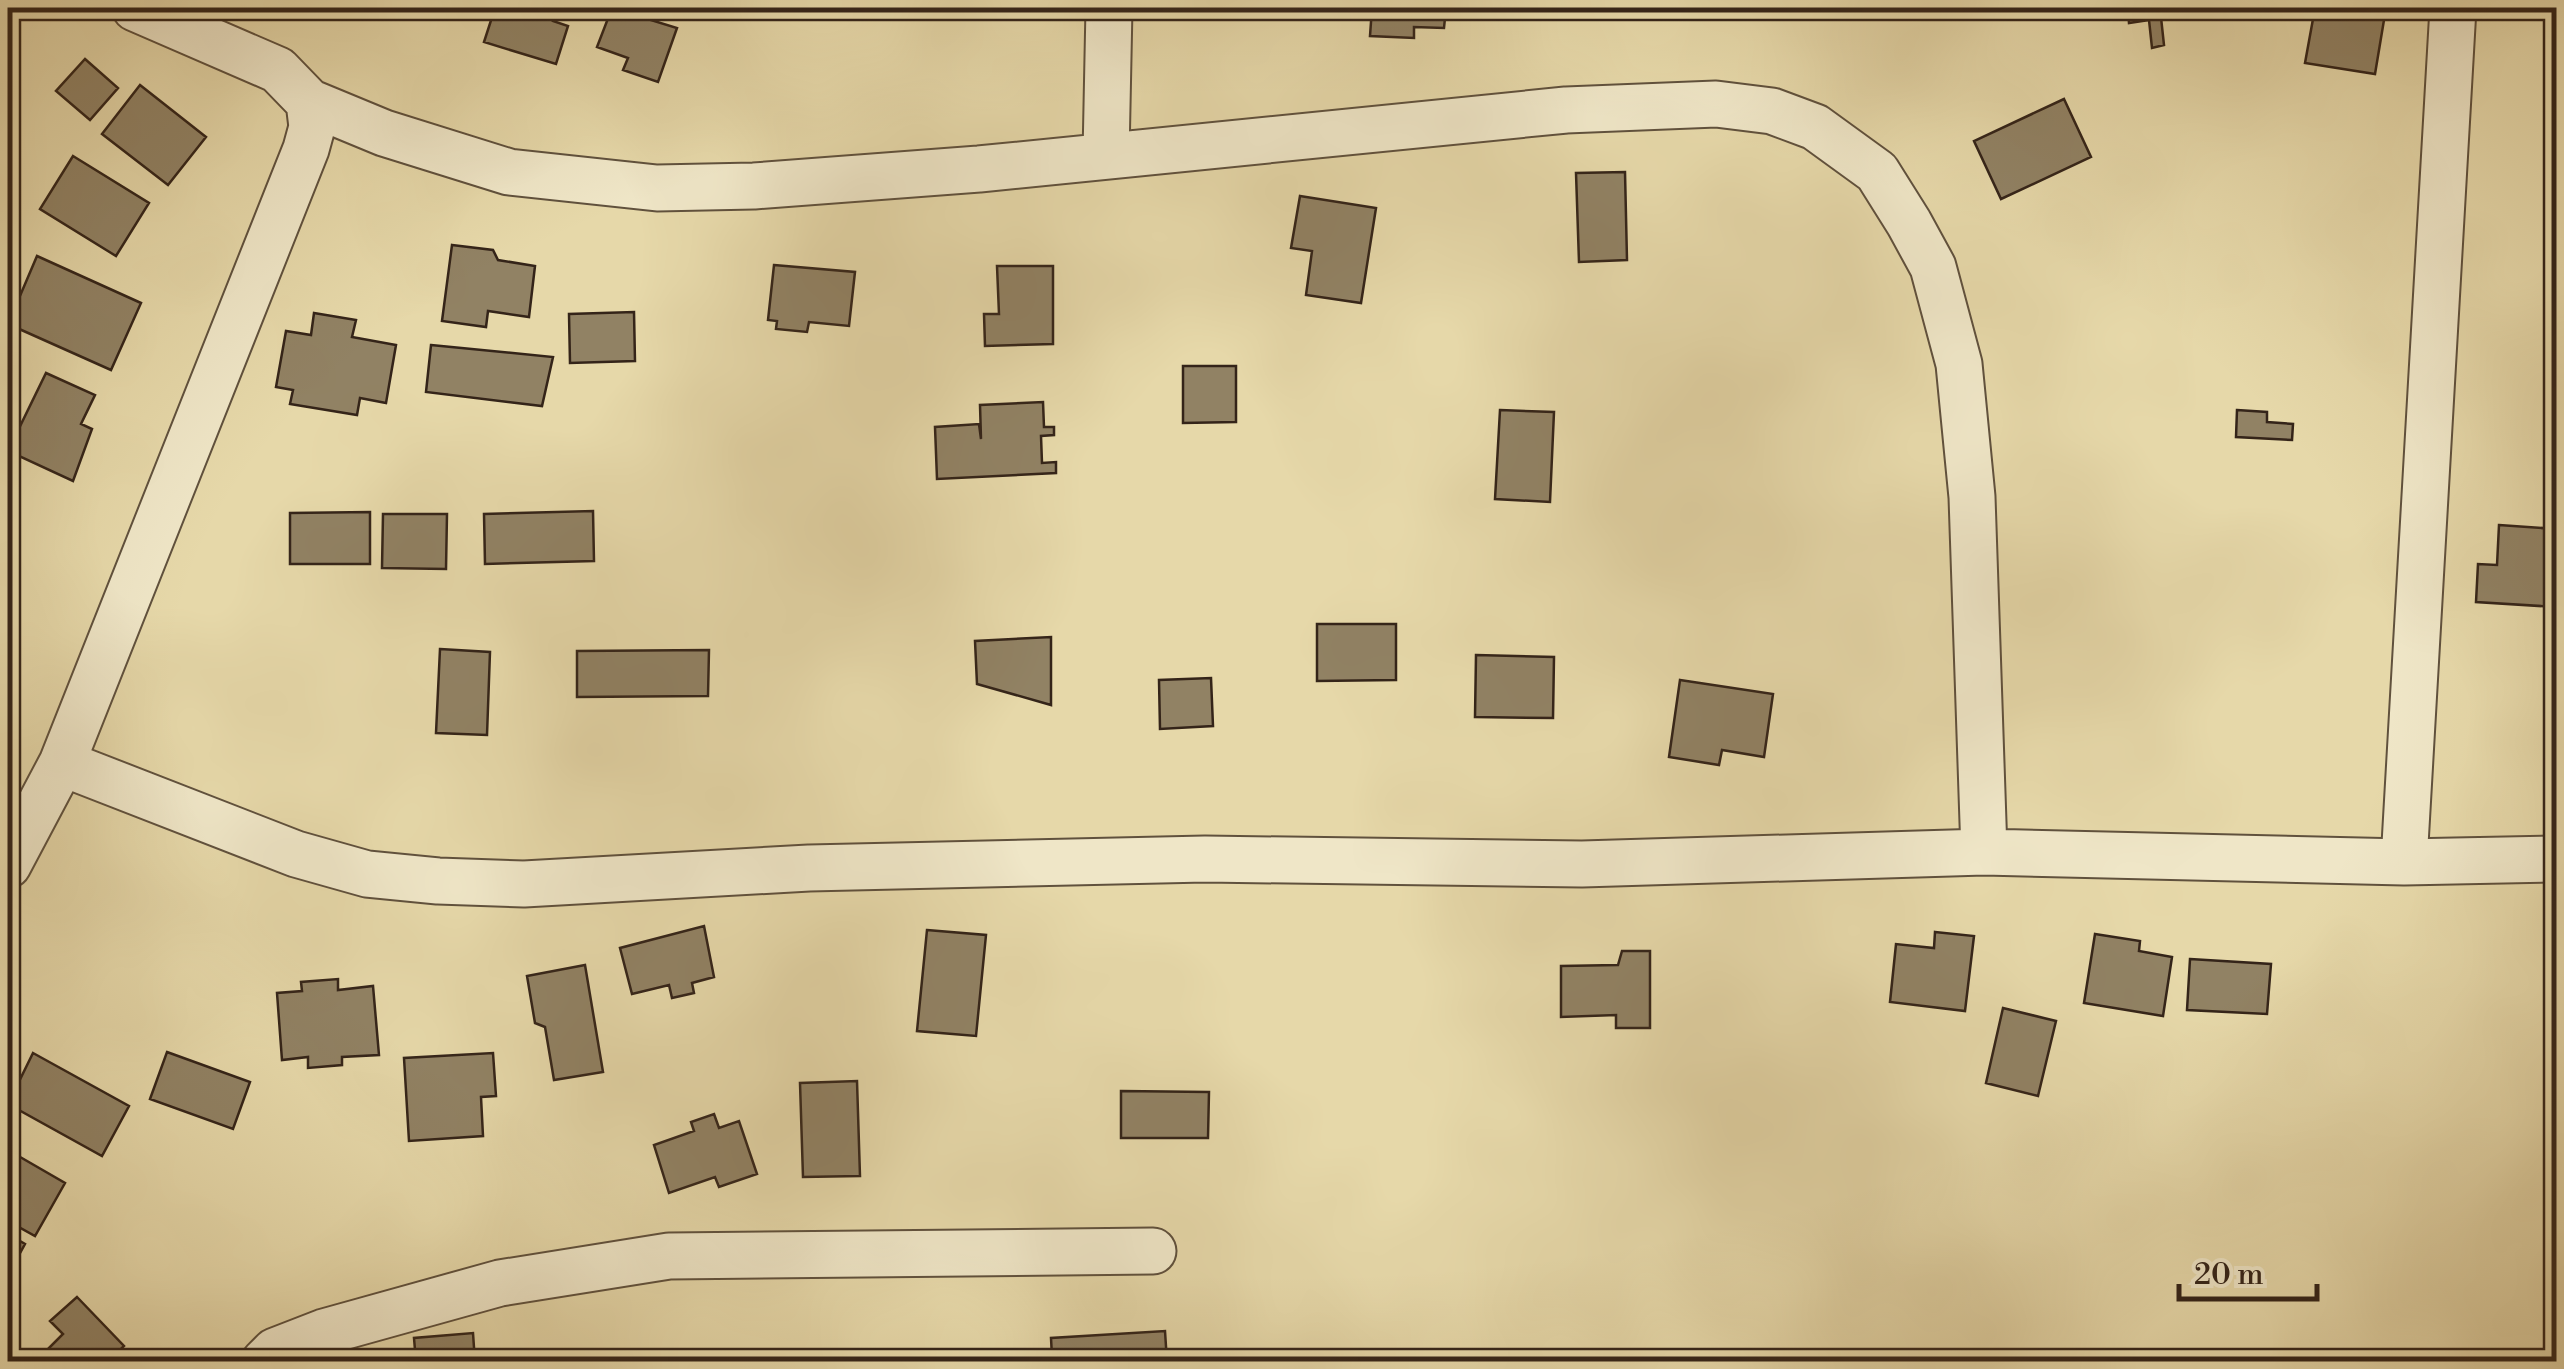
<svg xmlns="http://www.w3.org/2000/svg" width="2564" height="1369" font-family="'Libre Bodoni',serif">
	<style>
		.building { fill: #918264; stroke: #342419; stroke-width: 2.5 }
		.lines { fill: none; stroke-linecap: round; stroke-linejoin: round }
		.minor-casing { stroke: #60513d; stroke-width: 49 }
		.minor { stroke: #efe6c7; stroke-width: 45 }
	</style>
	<rect width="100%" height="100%" fill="#e6d8a9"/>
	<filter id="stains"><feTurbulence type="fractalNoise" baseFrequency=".002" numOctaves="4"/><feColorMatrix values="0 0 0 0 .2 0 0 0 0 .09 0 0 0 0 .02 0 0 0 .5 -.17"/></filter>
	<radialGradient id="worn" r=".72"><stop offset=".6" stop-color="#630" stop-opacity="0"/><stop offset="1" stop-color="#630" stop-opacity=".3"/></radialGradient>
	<!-- building -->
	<path class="building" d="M495,8H558L553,21L568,26L556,64L484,42Z
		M612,8L677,28L658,82L623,70L628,58L597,47Z
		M1372,8H1446L1444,28L1414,27V38L1370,36Z
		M2128,8H2160L2164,45L2152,48L2149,20L2129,23Z
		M2315,8H2386L2375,74L2305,63Z
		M2516,8H2556V19L2515,15Z
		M85,59L118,88L90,120L56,91Z
		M140,85L206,137L168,185L102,134Z
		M2064,99L2091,157L2001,199L1974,141Z
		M73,156L149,203L116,256L40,209Z
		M1625,172L1627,260L1579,262L1576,173Z
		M1300,196L1376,208L1361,303L1306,295L1312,251L1291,248Z
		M452,245L493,250L498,260L535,266L529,317L488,311L486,327L442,321Z
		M37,256L141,303L111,370L8,324Z
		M774,265L855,272L849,326L809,322L807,332L776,329L777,321L768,320Z
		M997,266H1053V344L985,346L984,314H999Z
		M634,312L635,361L570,363L569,314Z
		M314,313L356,320L352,337L396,345L386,403L360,398L357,415L290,404L293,390L276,387L286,331L311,335Z
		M431,345L553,357L542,406L426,392Z
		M1183,366H1236V422L1183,423Z
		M46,373L95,395L81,424L92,429L73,481L8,451Z
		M1043,402L1044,427H1054V435L1041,436L1042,463L1056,462V473L937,479L935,427L979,424L981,439L980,405Z
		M1500,410L1554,412L1550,502L1495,499Z
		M2237,410L2267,412V422L2293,424L2292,440L2236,437Z
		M593,511L594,561L485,564L484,514Z
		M370,512V564H290V513Z
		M383,514H447L446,569L382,568Z
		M2499,525L2556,529V607L2476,602L2478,564L2497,565Z
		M1317,624H1396V680L1317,681Z
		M1051,637V705L977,684L975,641Z
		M440,649L490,652L487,735L436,733Z
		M709,650L708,696L577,697V651Z
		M1476,655L1554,657L1553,718L1475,717Z
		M1211,678L1213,726L1160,729L1159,680Z
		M1680,680L1773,694L1764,757L1722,750L1719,765L1669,757Z
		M704,926L714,977L692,983L694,993L672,998L669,985L632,994L620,948Z
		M927,930L986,935L976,1036L917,1031Z
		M1935,932L1974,936L1965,1011L1890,1002L1896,944L1934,948Z
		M2095,934L2140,941L2139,951L2172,957L2163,1016L2084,1003Z
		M1622,951H1650V1028H1616V1015L1561,1017V966L1618,965Z
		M2190,959L2271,964L2267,1014L2187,1010Z
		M585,965L603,1072L554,1080L545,1027L535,1023L527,976Z
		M338,979V990L373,986L379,1055L342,1057V1065L308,1068V1057L282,1060L277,993L302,991L301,982Z
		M2003,1008L2056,1021L2038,1096L1986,1083Z
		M167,1052L250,1082L233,1129L150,1099Z
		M33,1053L129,1106L102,1156L8,1104Z
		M493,1053L496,1096L481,1097L483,1136L409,1141L404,1058Z
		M857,1081L860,1176L803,1177L800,1083Z
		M1121,1091L1209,1092L1208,1138H1121Z
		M714,1114L719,1128L739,1121L757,1174L719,1187L715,1177L669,1193L654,1145L694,1131L691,1122Z
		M8,1150L65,1183L35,1236L8,1221Z
		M8,1234L25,1244L8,1275Z
		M77,1297L124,1346L108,1362H35L63,1334L50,1321Z
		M1165,1331L1167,1362H1016L1052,1357L1051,1338Z
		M473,1333L475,1362H416L414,1338Z"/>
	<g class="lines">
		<!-- minor casing -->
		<g class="minor-casing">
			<path id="minor" d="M135,8L278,70L309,102L384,133L509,172L657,188L754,186L979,169L1566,110L1716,104L1772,111L1815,127L1877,172L1909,223L1933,267L1959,364L1972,497L1984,852
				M1106,155L1109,8
				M62,763L296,854L367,874L438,881L524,884L809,868L1205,859L1582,864L1984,852L2404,862L2556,859
				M2404,862L2453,8
				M8,865L62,763L306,149L312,127L309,102
				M264,1362L275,1351L324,1332L500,1283L669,1256L1153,1251"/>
		</g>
		<!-- minor -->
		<use href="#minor" class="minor"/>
	</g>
	<!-- margin -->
	<rect width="2564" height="1369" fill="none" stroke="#e6d8a9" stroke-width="40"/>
	<rect x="10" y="10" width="2544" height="1349" fill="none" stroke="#342419" stroke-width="5"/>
	<rect x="20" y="20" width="2524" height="1329" fill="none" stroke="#342419" stroke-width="2.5"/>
	<!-- scale -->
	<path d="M2179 1284v15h138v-15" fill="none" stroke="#342419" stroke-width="5"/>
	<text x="2194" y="1284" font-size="30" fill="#342419" stroke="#efe6c7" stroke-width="8" paint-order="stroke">20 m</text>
	<rect width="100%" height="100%" filter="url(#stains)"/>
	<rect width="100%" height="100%" fill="url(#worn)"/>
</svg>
